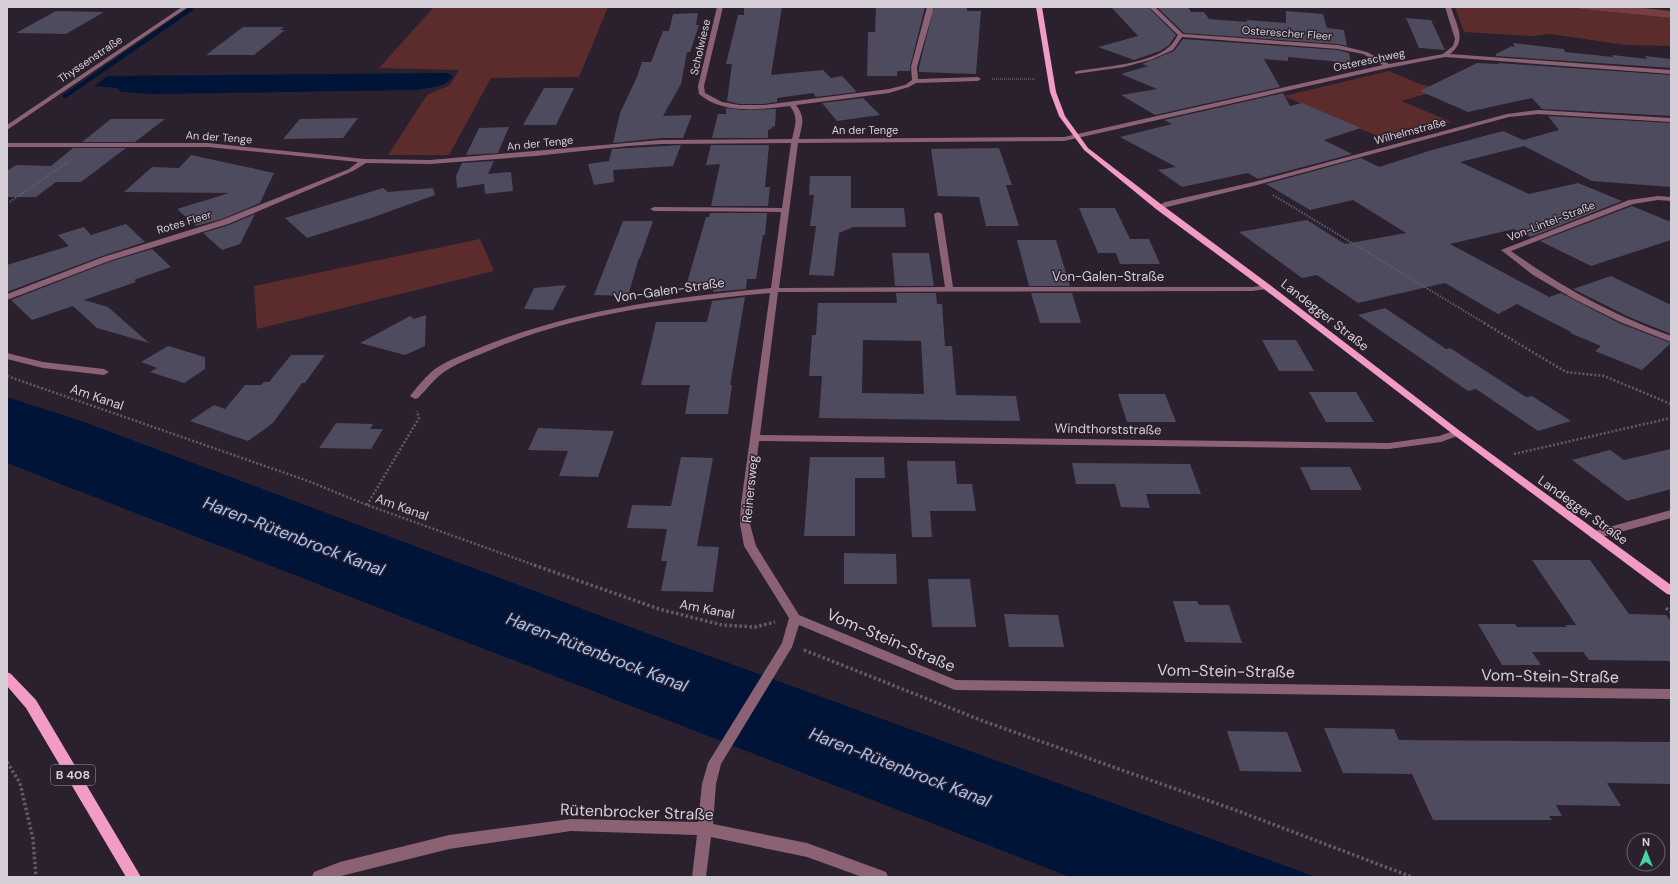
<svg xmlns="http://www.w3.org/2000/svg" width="1678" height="884" font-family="'DM Sans',sans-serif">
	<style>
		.green { fill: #5c2c2c }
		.forest { fill: #753f3f }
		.water { fill: #001437 }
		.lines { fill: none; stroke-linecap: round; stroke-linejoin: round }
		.stream { stroke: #001437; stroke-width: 4.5 }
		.building { fill: #4d4b5d; fill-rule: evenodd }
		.path-far3 { stroke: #655b67; stroke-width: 1.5; stroke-dasharray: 1 1; stroke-linecap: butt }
		.path-far2 { stroke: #655b67; stroke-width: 2; stroke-dasharray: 1.5 1.5; stroke-linecap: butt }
		.path-far1 { stroke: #655b67; stroke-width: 2.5; stroke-dasharray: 2 2; stroke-linecap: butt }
		.path { stroke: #655b67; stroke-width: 3.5; stroke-dasharray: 2.5 2.5; stroke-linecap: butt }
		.minor { fill: #8b6174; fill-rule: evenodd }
		.major { fill: #f29bc4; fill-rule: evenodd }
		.labels { text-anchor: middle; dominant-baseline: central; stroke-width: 3; stroke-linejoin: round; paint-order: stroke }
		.far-street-label { font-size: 11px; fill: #d7cfd8; stroke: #2b202e }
		.shield { fill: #2b202e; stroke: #a39aa5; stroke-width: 1 }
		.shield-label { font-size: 12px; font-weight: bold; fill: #d7cfd8 }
		.street-label { font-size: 13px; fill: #d7cfd8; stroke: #2b202e }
		.near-street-label { font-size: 16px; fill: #d7cfd8; stroke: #2b202e }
		.near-water-label { font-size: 17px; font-style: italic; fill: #a0c5f9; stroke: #2b202e }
	</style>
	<rect width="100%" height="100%" fill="#2b202e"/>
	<!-- green -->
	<path class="green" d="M434,7H608L579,77L491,78L449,155H388L427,95L450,85L459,70L379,68Z
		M1455,7H1563L1671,18V46L1625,45L1551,34L1532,36L1464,32Z
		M1389,71L1422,85H1426L1441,90L1401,101L1452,122L1384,139L1284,96Z
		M480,239L494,271L257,329L254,286Z"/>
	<!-- forest -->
	<path class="forest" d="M1563,7H1634L1671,11V18Z"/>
	<!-- water -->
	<path class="water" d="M447,73L453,76C445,88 427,88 414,90L153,94L121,92L117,88L95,86L107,76Z
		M7,397L84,422L657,637L1316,877H1070L7,463Z"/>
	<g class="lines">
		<!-- stream -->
		<path class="stream" d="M65,96L191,9"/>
	</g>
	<!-- building -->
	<path class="building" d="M744,7H782L771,75L823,70L831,78L842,76L857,92L816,97L813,93L777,98V102L764,104H739L727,101L732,64H726L738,15H744Z
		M876,7H925L910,67V71H897V76H867L868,32H875Z
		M934,7H967V11H981L976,74L919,72V67Z
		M1111,7H1148L1176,35L1169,45L1160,51L1134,60L1098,47L1138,36Z
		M1157,7H1188L1191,12H1204L1209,19L1247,22V20L1286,23V11L1323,14L1327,28L1344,30L1347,46L1338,44L1184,33Z
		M56,11L104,12L66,34L16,33Z
		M698,13L696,25H699L690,52H687L681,84L663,116L692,115L683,138H661L613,143L620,113L637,77L642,62H651L663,31H669L673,14Z
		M1406,18L1431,20L1445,50L1419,48Z
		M243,27H284L280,30H285L254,55H206Z
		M1183,39L1338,50L1349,53L1351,63L1288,57V61L1264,59L1280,87L1155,115L1121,95L1157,89L1121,74L1148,66L1142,64L1174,51Z
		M1513,43L1564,49L1565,52L1613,57L1612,55L1647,59L1645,56L1671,59V68L1496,56V54L1512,46L1515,47Z
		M1477,63L1499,64V63L1671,75V116L1542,109L1532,98L1468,112L1420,91Z
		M544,88H574L556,125H523Z
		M1283,93L1290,106L1302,103L1361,128L1324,140L1352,154L1258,179L1248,173L1182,187L1158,170L1176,167L1120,137L1172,124L1164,120Z
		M863,98L880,115L837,121L822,103Z
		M726,108L743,110L776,109L775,126L772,127L771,129L768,130V138H712L718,114H726Z
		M1548,116L1671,123V187L1592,181L1524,146L1460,162L1529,194L1578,183L1622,201L1531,237L1514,229L1450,244L1549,297L1561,293L1619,323L1671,343L1642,370L1595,351L1601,346L1570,333L1571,332L1517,304L1498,314L1445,283L1358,303L1317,275L1302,278L1239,232L1307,220L1345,244L1406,233L1353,200L1310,210L1266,184L1361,158L1379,167L1432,150L1503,131L1523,140L1559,130Z
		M358,118L343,138L283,139L300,119Z
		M111,119H165L135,142H82Z
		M509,127L498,153L466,155L479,128Z
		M681,145L673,166L613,170L614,182L594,185L588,164L609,161L612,149Z
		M711,145H769L765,187H770L768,206H711L720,164L706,165Z
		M73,148H126L81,182H56L36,197H7V171L16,165L51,166Z
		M999,148L1012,185H1006L1019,226H986L979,197L938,196L931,149Z
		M191,155L274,173L260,203L222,219L196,226L177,209L229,193L124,192L152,167L179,168Z
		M494,161L488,174L511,172L513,191L485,194L484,184L457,188L456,176L462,163Z
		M810,176H851V208H904L906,227H853L839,233L834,276L809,275L816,226H810L814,195H809Z
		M383,188L388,192L433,188L435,195L371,218L307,238L285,218Z
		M1632,206L1671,222V240L1591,266L1540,241Z
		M1079,208H1115L1130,239H1149L1160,264H1120L1116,253H1098Z
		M710,213H767L765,235H763L756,279H747L746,289L713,292L715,283H687L706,217H709Z
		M255,214L240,244L222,250L203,233L229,225Z
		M623,221H653L640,258H639L628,296L594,295Z
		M126,224L145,242L102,256L7,292V265L69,246L58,235L84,227L91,235Z
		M1017,240H1056L1070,286H1029Z
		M152,249L171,267L134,280L136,282L84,300L108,307L149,343L97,328L73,306L32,320L11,300L109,262Z
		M892,253H929L934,286H895Z
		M1611,276L1671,305V334L1629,317L1573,289Z
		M566,285L553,310L524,309L534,288Z
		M896,293H936L937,304H942L945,346H952L956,395L1016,396L1020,421L819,418L822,376H809L812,335H816L818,303H897ZM863,340L921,341L924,394L862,393Z
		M1031,293H1072L1081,323H1040Z
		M745,297L730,385H732L728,414H685L690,385H641L656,322H707L712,301Z
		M1385,308L1446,349L1450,348L1526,397L1532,396L1571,421L1538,431L1476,389L1468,391L1358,315Z
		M426,315L425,346L405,355L360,343L410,316L414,319Z
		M1262,340H1296L1314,371H1279Z
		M168,346L205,357V369L184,383L150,372L157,368L141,362Z
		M291,355H325L305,383H302L273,423L248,441L190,421L214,405L225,409L245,385H261L264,382H269Z
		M1309,392H1356L1374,422H1326Z
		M1118,394H1165L1176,422H1127Z
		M336,423L373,424L370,429H383L371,449L319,448Z
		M538,428L614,431L598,477L559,476L568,451L528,450Z
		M1671,449V489L1627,501L1572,460L1610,450L1624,460Z
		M681,457L713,458L697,546L719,547L713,592L661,591L667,561H661L667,529L627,528L632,505L671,506Z
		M810,457H884L885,478H855V536H804Z
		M907,461H955L957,484H972L976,511H930L932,537H912Z
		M1072,463L1190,464L1201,494H1146L1150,508L1121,507L1115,484H1076Z
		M1300,467H1350L1362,490H1311Z
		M844,553L896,554L897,584H844Z
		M1532,560H1590L1629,614L1666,615L1671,621V661L1589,660L1583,652H1532L1541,665H1502L1478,624H1515L1517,627H1567L1565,625H1576Z
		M928,579H970L976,627H932Z
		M1173,601H1197L1199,605H1229L1242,643L1185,642Z
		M1004,614L1058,615L1064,647H1009Z
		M1324,728L1394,729L1399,740L1671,742V784L1607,783L1621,806L1556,805L1562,816H1549L1552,820H1433L1412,774L1343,773Z
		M1227,731L1287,732L1302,772L1240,771Z"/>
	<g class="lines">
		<!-- path-far3 -->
		<path class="path-far3" d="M992,79H1035"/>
		<!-- path-far2 -->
		<path class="path-far2" d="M1273,195L1486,324
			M10,202L69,161"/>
		<!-- path-far1 -->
		<path class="path-far1" d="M1484,323L1566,372L1604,376L1671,404
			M7,376L308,481L367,505L537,566
			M1514,454L1671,418
			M367,505L419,418L417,411"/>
		<!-- path -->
		<path class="path" d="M534,565L659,609L722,625L755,627L775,622
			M1666,608L1671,612
			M804,650L983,721L1238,811L1412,877
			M7,762L20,783L33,839L36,877"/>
		<!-- minor -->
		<path class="minor" d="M182,7H188L7,130V125Z
			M717,7H723L704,86L705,93L722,102L739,105H764L889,89L905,85L912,80L911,67L927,7H933V11L917,67L918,79L978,77L981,79L978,81L916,83L909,87L889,93L796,105C806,118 802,124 799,139L1064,137L1383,65L1363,54L1338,49L1182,37L1173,50L1150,60L1124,67L1075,74V72L1077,71C1102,67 1150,64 1169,47C1173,44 1175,39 1178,35L1149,7H1155L1183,34L1338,45L1367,52L1389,64L1443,54L1453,46L1455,39L1445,7H1451C1456,25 1468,40 1450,54L1671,70V74L1445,57L1388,68L1064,141L798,143L779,288L945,287L934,214L938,212L942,214L953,287H1252L1267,285L1271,287L1267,289L1252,291L778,292L760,435L1389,443L1439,436L1457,430L1462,433L1460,435L1441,442L1389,449L759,441L751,504L750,524L756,546L799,615L956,680L1671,689V699L955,690L799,625L792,647L721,764L716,784L713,824L807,843L886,872L888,877H862L807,857L711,837L706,877H692L697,835L571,831L449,849L337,877H312L314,872L340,862L449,835L571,819L698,822L702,784L708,763L782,643L789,618L744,546L740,524L741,504L770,293C676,302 581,312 493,349C477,356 458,362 444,372C434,379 427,389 418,398L415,399L410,396C417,387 426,376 435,369C449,359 468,353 484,346C576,309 673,297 771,288L781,212L654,211L650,209L654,207L782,208L791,143L661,144L628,146L535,156L430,164L366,163L353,171L228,224L109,261L7,300V294L103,257L222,220L349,169L358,162L208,147H7V143H208L365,159L430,160L661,140L792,139C795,125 799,118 790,106C761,109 723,115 699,94L698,86Z
			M1538,110L1671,118V122L1538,114L1509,117L1257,185L1159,209L1155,207L1165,202L1254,182L1507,114Z
			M1658,196L1671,197V201L1658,200L1633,204L1511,251C1563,288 1611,314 1671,336V342L1620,322L1574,299L1533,275L1501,250L1629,200Z
			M7,353L43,362L104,369L109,372L104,375L43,368L7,359Z
			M1671,510V518L1595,539L1591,538L1589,535L1591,532Z"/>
		<!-- major -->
		<path class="major" d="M1036,7H1042L1056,92L1065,116L1088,148L1162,205L1270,285L1460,431L1671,585V595L1667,594L1454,435L1264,289L1156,209L1084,150L1059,116L1050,92Z
			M7,672L11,674L36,700L141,877H126L26,708L7,686Z"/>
	</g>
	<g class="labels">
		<!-- far-street labels -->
		<g class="far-street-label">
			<text transform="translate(1287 33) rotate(4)">Osterescher Fleer</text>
			<text transform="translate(700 47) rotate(-77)">Scholwiese</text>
			<text transform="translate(90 59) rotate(-34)">Thyssenstraße</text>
			<text transform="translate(1369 60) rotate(-12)">Ostereschweg</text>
			<text x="865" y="130">An der Tenge</text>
			<text transform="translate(1410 131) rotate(-15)">Wilhelmstraße</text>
			<text transform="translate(219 137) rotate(4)">An der Tenge</text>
			<text transform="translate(540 143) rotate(-6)">An der Tenge</text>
			<text transform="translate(1551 221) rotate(-21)">Von-Lintel-Straße</text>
			<text transform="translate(184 222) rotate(-17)">Rotes Fleer</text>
		</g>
		<!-- shield labels -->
		<rect class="shield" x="51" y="765" width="44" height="20" rx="3"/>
		<g class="shield-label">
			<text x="73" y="775">B 408</text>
		</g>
		<!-- street labels -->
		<g class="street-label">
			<text x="1108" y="276">Von-Galen-Straße</text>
			<text transform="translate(669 290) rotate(-8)">Von-Galen-Straße</text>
			<text transform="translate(1325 315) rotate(38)">Landegger Straße</text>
			<text transform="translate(97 397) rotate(19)">Am Kanal</text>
			<text transform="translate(1108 429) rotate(1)">Windthorststraße</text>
			<text transform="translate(750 489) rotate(-84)">Reinersweg</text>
			<text transform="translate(402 507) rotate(20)">Am Kanal</text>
			<text transform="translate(1583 510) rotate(36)">Landegger Straße</text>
			<text transform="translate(707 609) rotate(11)">Am Kanal</text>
		</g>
		<!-- near-street labels -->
		<g class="near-street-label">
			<text transform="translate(891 640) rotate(23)">Vom-Stein-Straße</text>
			<text transform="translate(1226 671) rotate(1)">Vom-Stein-Straße</text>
			<text transform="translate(1550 676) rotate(1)">Vom-Stein-Straße</text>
			<text transform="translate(637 812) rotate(2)">Rütenbrocker Straße</text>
		</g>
		<!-- near-water labels -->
		<g class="near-water-label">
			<text transform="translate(294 536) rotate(21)">Haren-Rütenbrock Kanal</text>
			<text transform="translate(597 652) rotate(21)">Haren-Rütenbrock Kanal</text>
			<text transform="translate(900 767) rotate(21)">Haren-Rütenbrock Kanal</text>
		</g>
	</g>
	<!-- border -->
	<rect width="1678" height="884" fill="none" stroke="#d7cfd8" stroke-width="16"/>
	<!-- north arrow -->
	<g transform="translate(1646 852)"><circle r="19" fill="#2b202e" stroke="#706672"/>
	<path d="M0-3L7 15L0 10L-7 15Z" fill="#47d49e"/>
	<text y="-6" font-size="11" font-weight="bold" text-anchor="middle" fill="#d7cfd8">N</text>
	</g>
</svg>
